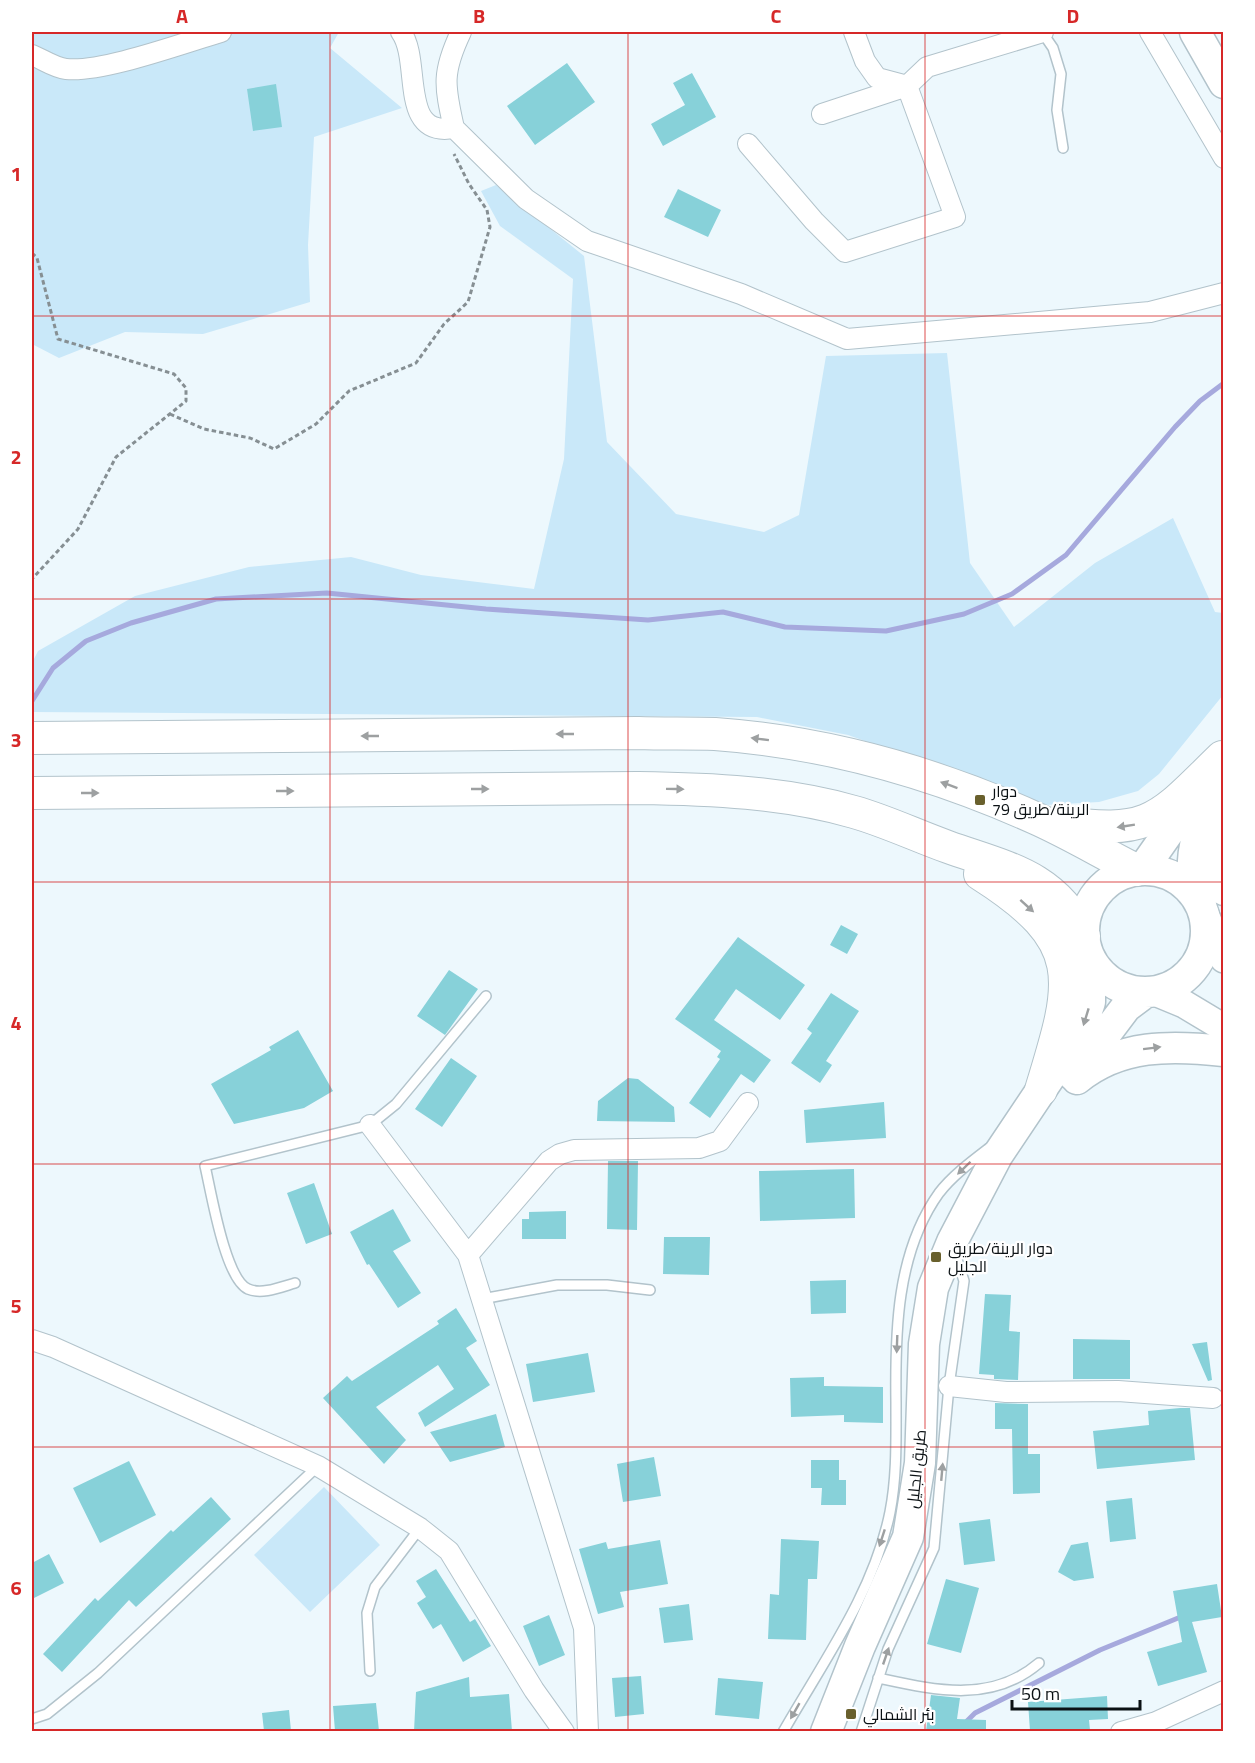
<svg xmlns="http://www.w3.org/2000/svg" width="1255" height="1763" font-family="'Titillium Web',Cairo,sans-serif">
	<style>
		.green { fill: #c9e8f9 }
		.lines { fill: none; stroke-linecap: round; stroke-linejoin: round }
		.stream { stroke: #a6a9dd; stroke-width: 5 }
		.building { fill: #87d1d9 }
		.service-casing { stroke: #b2c3cb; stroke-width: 12 }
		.minor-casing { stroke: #b2c3cb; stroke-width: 22 }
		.secondary-casing { stroke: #b2c3cb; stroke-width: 30 }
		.primary-casing { stroke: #b2c3cb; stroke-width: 33 }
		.trunk-casing { stroke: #b2c3cb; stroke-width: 34 }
		.path { stroke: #868f93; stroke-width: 3; stroke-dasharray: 4.5 3; stroke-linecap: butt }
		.service { stroke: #fff; stroke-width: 9 }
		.minor { stroke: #fff; stroke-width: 20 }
		.secondary { stroke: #fff; stroke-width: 27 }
		.primary { stroke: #fff; stroke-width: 30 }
		.trunk { stroke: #fff; stroke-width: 32 }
		.oneway { fill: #9da0a1 }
		.grid { fill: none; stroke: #d62828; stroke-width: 1.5; stroke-opacity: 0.55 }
		.poi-dot { fill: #69602d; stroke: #fff; stroke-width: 2 }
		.labels { text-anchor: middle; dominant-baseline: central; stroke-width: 4.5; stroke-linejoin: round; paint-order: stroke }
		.poi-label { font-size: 16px; fill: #0b1114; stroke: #fff; text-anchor: start }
		.street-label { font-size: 16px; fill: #0b1114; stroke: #fff }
		.neatline { fill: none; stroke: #d62828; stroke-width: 2 }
		.grid-label { font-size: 20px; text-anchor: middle; font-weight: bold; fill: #d62828 }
	</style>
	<rect width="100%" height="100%" fill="#edf8fd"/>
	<!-- green -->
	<path class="green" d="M32,32H339L330,48L402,108L314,137L308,245L310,302L203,334L125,332L59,358L32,344Z
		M496,185L584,256L607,442L676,514L764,532L799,515L826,356L947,353L970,563L1014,627L1095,563L1173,518L1215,612L1223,613V695L1159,774L1138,791L1099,802L1045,805L848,735L757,717L32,712V663L38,651L135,596L249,567L351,557L421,575L534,589L564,459L573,279L500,226L481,191Z
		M324,1487L380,1545L310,1612L254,1555Z"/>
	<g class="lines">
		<!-- stream -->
		<path class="stream" d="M32,701L53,668L86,641L131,623L216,599L327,593L486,609L648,620L723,612L785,627L886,631L964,614L1012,594L1066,555L1175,427L1200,401L1224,383
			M956,1732L975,1713L1100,1650L1183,1616"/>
	</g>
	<!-- building -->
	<path class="building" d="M567,63L595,102L535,145L507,106Z
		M692,73L716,117L663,146L651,124L685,105L673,83Z
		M276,84L282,127L253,131L247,89Z
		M678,189L721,210L708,237L664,217Z
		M841,925L858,934L847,954L830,945Z
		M738,937L805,985L780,1020L736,989L714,1020L771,1060L754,1083L741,1074L710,1118L689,1103L720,1059L717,1057L721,1051L675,1019Z
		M449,970L478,989L445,1035L417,1016Z
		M831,993L859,1011L826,1061L832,1065L820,1083L791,1063L812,1033L807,1029Z
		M298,1030L333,1091L304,1108L234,1124L211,1084L271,1050L269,1047Z
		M451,1058L477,1076L442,1127L415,1109Z
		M628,1078L638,1079L674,1107L675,1122L597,1121L598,1101Z
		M884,1102L886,1138L806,1143L804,1110Z
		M608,1161H638L637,1230L607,1229Z
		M854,1169L855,1218L760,1221L759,1171Z
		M314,1183L332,1234L306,1244L287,1193Z
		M393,1209L411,1241L393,1251L421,1293L398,1308L369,1264L367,1265L350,1232Z
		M566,1211V1239H522V1219H529V1212Z
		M664,1237H710L709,1275L663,1274Z
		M846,1280V1313L811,1314L810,1281Z
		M985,1294L1011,1295L1009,1331L1020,1332L1018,1380L994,1379V1375L979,1374Z
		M456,1308L477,1341L466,1348L490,1385L425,1427L418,1413L454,1389L438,1365L376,1407L406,1440L384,1464L323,1398L347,1376L352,1381L439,1324L437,1321Z
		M1073,1339L1130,1340V1379H1073Z
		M1207,1342L1212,1380L1208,1381L1192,1344Z
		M588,1353L595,1392L533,1402L526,1364Z
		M824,1377V1386L883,1387V1423L844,1422V1415L791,1417L790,1378Z
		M995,1403L1028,1404V1454H1040V1493L1013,1494L1012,1429H995Z
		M1180,1408H1190L1195,1460L1097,1469L1093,1431L1149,1425L1148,1411Z
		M496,1414L505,1447L450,1462L430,1432Z
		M654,1457L661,1496L623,1502L617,1464Z
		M811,1460H839V1480H846V1505H821L822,1488H811Z
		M129,1461L156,1515L100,1543L73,1488Z
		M211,1497L231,1519L136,1607L129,1600L62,1672L43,1654L95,1598L98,1601L171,1530L173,1532Z
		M1132,1498L1136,1539L1110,1542L1106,1501Z
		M990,1519L995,1561L964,1565L959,1523Z
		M781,1539L819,1541L817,1579H808L806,1640L768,1639L770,1594L779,1595Z
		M660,1540L668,1584L620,1592L624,1607L598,1614L579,1549L606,1542L608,1549Z
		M1088,1542L1094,1578L1074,1581L1058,1572L1071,1545Z
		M49,1554L64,1583L32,1599V1563Z
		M436,1569L470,1622L475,1619L491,1646L463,1662L441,1624L433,1629L417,1603L426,1597L416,1581Z
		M946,1579L979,1588L961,1653L927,1644Z
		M1217,1584L1222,1617L1192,1622L1207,1672L1158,1686L1147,1652L1182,1642L1173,1591Z
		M689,1604L693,1640L664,1643L659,1608Z
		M549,1615L565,1655L539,1666L523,1626Z
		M641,1676L644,1714L615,1717L612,1678Z
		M469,1677L470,1697L509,1694L512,1731H414L416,1692Z
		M718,1678L763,1682L759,1719L715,1715Z
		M931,1695L960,1698L957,1719L986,1720V1731H926Z
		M1107,1696L1108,1719L1089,1720L1090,1730L1030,1731L1028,1702Z
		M376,1703L379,1731H335L333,1706Z
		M289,1710L291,1731H264L262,1713Z"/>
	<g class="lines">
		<!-- service casing -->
		<g class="service-casing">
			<path id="service" d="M1042,32L1053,48L1061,74L1057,110L1063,148
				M295,1283C281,1287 262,1295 248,1289C225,1279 211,1191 205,1166L370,1125L396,1104L486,996
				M482,1299L557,1285H607L650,1290
				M370,1671L367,1613L375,1587L420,1528
				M878,1678C934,1690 991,1704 1039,1663
				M32,1719L47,1714L98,1673L318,1466
				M783,1732C823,1662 874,1592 890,1512C897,1476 896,1440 896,1403C895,1333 896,1253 939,1193C952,1176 972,1161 989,1148
				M861,1732L888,1649L934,1548L949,1386L964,1281L955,1253"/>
		</g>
		<!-- minor casing -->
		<g class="minor-casing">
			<path id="minor" d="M401,32C422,61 398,138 454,128L526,199L587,241L741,294L847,339L1150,312L1224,293
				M1150,32L1224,158
				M32,55C42,59 55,68 66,69C102,73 183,43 221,32
				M822,114L907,86L927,67L1043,32
				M454,128C444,85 442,72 461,32
				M748,144L814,221L845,252L955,217L907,86L877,78L865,61L854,32
				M370,1125L468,1255L584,1628L588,1732
				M468,1255L549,1161L560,1154L574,1150L699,1148L720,1141L748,1103
				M32,1340L53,1347L318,1466L420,1528L449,1551L534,1690L564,1732
				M949,1386L1006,1392L1118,1391L1213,1398
				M1121,1732L1156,1722L1224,1691"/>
		</g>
		<!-- secondary casing -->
		<g class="secondary-casing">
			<path id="secondary" d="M1204,912L1224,959
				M1155,992L1184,1004L1224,1028"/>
		</g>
		<!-- primary casing -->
		<g class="primary-casing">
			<path id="primary" d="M1195,32L1224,83
				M1220,807L1214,841L1224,890
				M1084 931a61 61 0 1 1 122 0a61 61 0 1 1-122 0Z
				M1142,870L1201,786
				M1194,894C1189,848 1196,828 1224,792
				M1074,1076L1126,1007L1146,992
				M1077,1079C1120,1044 1171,1045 1224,1051
				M826,1732L860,1646L908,1537L920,1463L924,1344L933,1288L952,1242L997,1156L1080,1032L1090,1002V959"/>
		</g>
		<!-- trunk casing -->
		<g class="trunk-casing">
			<path id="trunk" d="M32,738L638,733C664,734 690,733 715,734C825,742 935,773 1035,818C1069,833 1102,853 1136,870
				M32,793L638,788C710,789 784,792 854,812C886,821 917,836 948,847C1007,868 1054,875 1084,936
				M1060,822C1152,836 1159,818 1222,757
				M980,874C1087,942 1075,979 1041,1090"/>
		</g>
		<!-- path -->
		<path class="path" d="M32,253L37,258L58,339L174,374L186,388V401L116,457L78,529L32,579
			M170,414L204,429L250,438L274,449L316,424L349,391L416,363L444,324L468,302L490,227L487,210L469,184L454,154"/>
		<!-- service -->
		<use href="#service" class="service"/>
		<!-- minor -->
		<use href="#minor" class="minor"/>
		<!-- secondary -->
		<use href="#secondary" class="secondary"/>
		<!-- primary -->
		<use href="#primary" class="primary"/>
		<!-- trunk -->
		<use href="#trunk" class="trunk"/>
	</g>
	<!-- one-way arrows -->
	<defs><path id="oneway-solid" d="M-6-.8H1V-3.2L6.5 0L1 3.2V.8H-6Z" transform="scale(1.5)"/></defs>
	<g class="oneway">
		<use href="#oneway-solid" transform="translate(565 734) rotate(180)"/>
		<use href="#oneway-solid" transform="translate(370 736) rotate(180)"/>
		<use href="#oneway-solid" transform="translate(760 739) rotate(-173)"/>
		<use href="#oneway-solid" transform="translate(949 785) rotate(-160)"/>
		<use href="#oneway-solid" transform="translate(480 789)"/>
		<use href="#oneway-solid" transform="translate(675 789) rotate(1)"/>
		<use href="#oneway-solid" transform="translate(285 791)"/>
		<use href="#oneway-solid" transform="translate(90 793)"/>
		<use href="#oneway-solid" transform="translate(1126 826) rotate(171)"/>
		<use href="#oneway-solid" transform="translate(1027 906) rotate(42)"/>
		<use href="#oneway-solid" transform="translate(1086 1017) rotate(107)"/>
		<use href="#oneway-solid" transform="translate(1152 1048) rotate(-7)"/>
		<use href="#oneway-solid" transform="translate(964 1168) rotate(136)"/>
		<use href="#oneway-solid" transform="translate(897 1344) rotate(92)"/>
		<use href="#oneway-solid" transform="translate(942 1472) rotate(-85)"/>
		<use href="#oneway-solid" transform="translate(882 1538) rotate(108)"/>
		<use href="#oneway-solid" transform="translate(886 1656) rotate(-71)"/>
		<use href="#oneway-solid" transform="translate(795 1711) rotate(120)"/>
	</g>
	<!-- grid -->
	<path class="grid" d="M330,32V1732M628,32V1732M925,32V1732M32,316H1224M32,599H1224M32,882H1224M32,1164H1224M32,1447H1224"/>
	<!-- markers -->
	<g class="poi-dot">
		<rect x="974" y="794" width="12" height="12" rx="3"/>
		<rect x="930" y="1251" width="12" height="12" rx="3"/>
		<rect x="845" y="1708" width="12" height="12" rx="3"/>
	</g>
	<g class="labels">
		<!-- poi labels -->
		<g class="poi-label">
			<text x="992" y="791">دوار<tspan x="992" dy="18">الرينة/طريق 79</tspan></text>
			<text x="948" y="1248">دوار الرينة/طريق<tspan x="948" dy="18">الجليل</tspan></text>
			<text x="863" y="1714">بئر الشمالي</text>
		</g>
		<!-- street labels -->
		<g class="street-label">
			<text transform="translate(916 1469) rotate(-84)">طريق الجليل</text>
		</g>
	</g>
	<!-- border -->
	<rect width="1255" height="1763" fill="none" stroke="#ffffff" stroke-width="66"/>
	<!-- scale -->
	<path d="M1012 1700v9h128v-9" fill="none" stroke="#0b1114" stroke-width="3"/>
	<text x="1021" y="1700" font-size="18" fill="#0b1114" stroke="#ffffff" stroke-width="4.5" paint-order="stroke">50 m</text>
	<rect x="33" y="33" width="1189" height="1697" class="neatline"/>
	<g class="grid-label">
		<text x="182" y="23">A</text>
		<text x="479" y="23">B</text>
		<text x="776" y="23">C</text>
		<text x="1073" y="23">D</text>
		<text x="16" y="181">1</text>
		<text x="16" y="464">2</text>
		<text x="16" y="747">3</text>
		<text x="16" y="1030">4</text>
		<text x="16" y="1313">5</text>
		<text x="16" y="1595">6</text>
	</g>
</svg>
